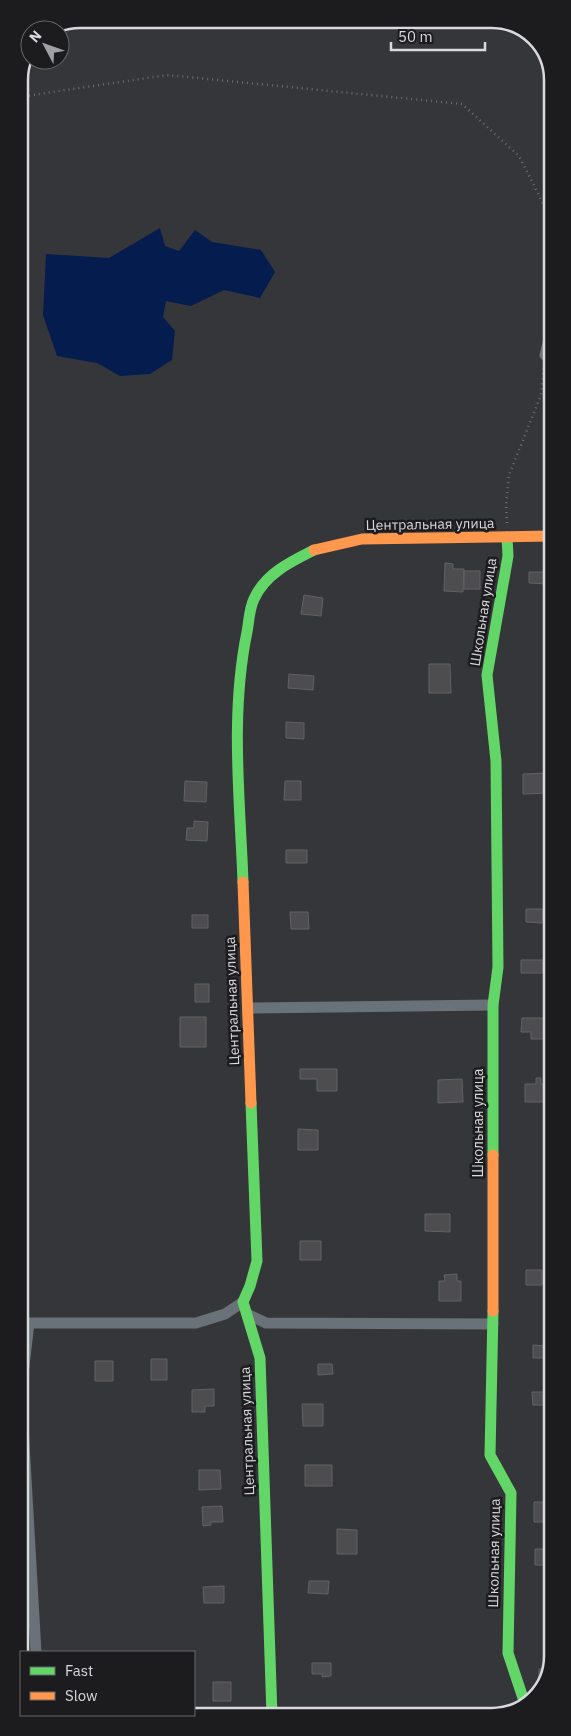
<svg xmlns="http://www.w3.org/2000/svg" width="571" height="1736" font-family="'IBM Plex Sans',sans-serif">
	<style>
		.water { fill: #051c4e }
		.building { fill: #4d4d50; stroke: #626265 }
		.lines { fill: none; stroke-linecap: round; stroke-linejoin: round }
		.path { stroke: #696f74; stroke-width: 2.5; stroke-dasharray: 1 4; stroke-linecap: butt }
		.street { stroke: #687278; stroke-width: 11 }
		.fast { stroke: #63d668; stroke-width: 11 }
		.slow { stroke: #ff974d; stroke-width: 11 }
		.labels { text-anchor: middle; dominant-baseline: central; stroke-width: 5; stroke-linejoin: round; paint-order: stroke }
		.street-label { font-size: 14px; fill: #dadade; stroke: #1c1c1f }
		.rim { fill: none; stroke: #dadade; stroke-width: 2.5 }
	</style>
	<rect width="100%" height="100%" fill="#353639"/>
	<!-- water -->
	<path class="water" d="M160,228L165,246L179,251L195,230L212,242L261,250L275,272L260,298L224,290L191,306L166,301L163,317L175,331L172,360L150,374L120,376L97,363L57,356L43,315L46,254L109,258Z"/>
	<!-- building -->
	<path class="building" d="M445,563L453,564V569H464L463,592L444,591Z
		M549,563H551V594H547L548,584L529,583V572H548Z
		M464,571H480V589H464Z
		M304,595L323,598L321,616L301,614Z
		M429,664H450L451,693H429Z
		M289,674L314,676L313,690L288,688Z
		M286,722L304,723V739L286,738Z
		M549,773L550,793L523,794V774Z
		M185,781L207,782L206,802L184,801Z
		M285,781H301V800H284Z
		M194,821L208,822L207,841L186,840L187,828H194Z
		M286,850H307V863H286Z
		M526,909H543L542,923L526,922Z
		M290,912H308L309,929H291Z
		M192,915H208V928H192Z
		M521,960H543V973H521Z
		M195,984H209V1002H195Z
		M180,1017H206V1047H180Z
		M522,1018H545V1039H531V1032H521Z
		M300,1069H337V1091H317V1079H300Z
		M536,1078H541V1084H544V1088H547V1102H525V1084H536Z
		M462,1079L463,1102L438,1103V1080Z
		M298,1129L318,1130V1150H298Z
		M425,1214H450V1232L425,1231Z
		M300,1241H321V1260H300Z
		M526,1270H542V1285H526Z
		M457,1274V1281H461V1301H439V1281H445L444,1275Z
		M545,1339H552V1358H533V1345L545,1346Z
		M151,1359H167V1380H151Z
		M95,1361H113V1381H95Z
		M318,1364H332L333,1374L318,1375Z
		M214,1389V1406H205V1412H192V1390Z
		M532,1392H552V1405H533Z
		M302,1404H323V1426H303Z
		M305,1465H332V1486H305Z
		M199,1470H220L221,1489L199,1490Z
		M534,1502H552V1522H534Z
		M222,1506L223,1522H211V1525L203,1526L202,1507Z
		M337,1529L357,1530V1554H337Z
		M535,1549H552V1565H535Z
		M309,1581H329L328,1594L308,1593Z
		M224,1586V1603H204L203,1587Z
		M312,1663H331V1676L322,1677L323,1674H312Z
		M539,1669H548L543,1684L539,1685Z
		M213,1682H231V1701H213Z
		M313,1709H333V1716H313Z"/>
	<g class="lines">
		<!-- path -->
		<path class="path" d="M19,97L167,75L462,104L519,156L550,217
			M507,523L506,505L509,475L541,395L544,365"/>
		<!-- street -->
		<path class="street" d="M551,331L545,355H551
			M248,1008L493,1005
			M247,1314L266,1323L493,1324
			M20,1323H196L225,1314L243,1302
			M29,1323L21,1391L36,1652"/>
		<!-- fast -->
		<path class="fast" d="M243,882C240,799 230,714 247,632C249,622 249,609 254,599C265,574 290,562 314,550
			M251,1103L257,1261L250,1286L243,1302L260,1358L272,1716
			M493,1155V1005L498,967L496,761L487,675L508,556L507,537
			M493,1311L490,1455L511,1493L508,1653L525,1704"/>
		<!-- slow -->
		<path class="slow" d="M314,550L362,539L551,536
			M243,882L251,1103
			M493,1155V1311"/>
	</g>
	<g class="labels">
		<!-- street labels -->
		<g class="street-label">
			<text transform="translate(430 524) rotate(-1)">Центральная улица</text>
			<text transform="translate(483 612) rotate(-81)">Школьная улица</text>
			<text transform="translate(232 1001) rotate(-92)">Центральная улица</text>
			<text transform="translate(478 1123) rotate(-90)">Школьная улица</text>
			<text transform="translate(247 1431) rotate(-92)">Центральная улица</text>
			<text transform="translate(494 1553) rotate(-89)">Школьная улица</text>
		</g>
	</g>
	<!-- crop -->
	<path d="M0 0H571V1736H0ZM80 28H492A52 52 0 0 1 544 80V1656A52 52 0 0 1 492 1708H80A52 52 0 0 1 28 1656V80A52 52 0 0 1 80 28Z" fill="#1c1c1f" fill-rule="evenodd"/>
	<path class="rim" d="M80 28H492A52 52 0 0 1 544 80V1656A52 52 0 0 1 492 1708H80A52 52 0 0 1 28 1656V80A52 52 0 0 1 80 28Z"/>
	<!-- legend -->
	<rect x="20" y="1651" width="175" height="65" fill="#1c1c1f" stroke="#68686b"/>
	<rect x="30" y="1667" width="25" height="8" fill="#63d668" stroke="#68686b"/>
	<text x="65" y="1676" font-size="15" fill="#dadade">Fast</text>
	<rect x="30" y="1692" width="25" height="8" fill="#ff974d" stroke="#68686b"/>
	<text x="65" y="1701" font-size="15" fill="#dadade">Slow</text>
	<!-- north arrow -->
	<g transform="translate(45 45) rotate(311)"><circle r="24" fill="#1c1c1f" stroke="#68686b"/>
	<path d="M0-4L9 19L0 12L-9 19Z" fill="#a0a1a4"/>
	<text y="-8" font-size="14" font-weight="bold" text-anchor="middle" fill="#dadade">N</text>
	</g>
	<!-- scale -->
	<path d="M391 42v8h94v-8" fill="none" stroke="#dadade" stroke-width="2.5"/>
	<text x="398" y="42" font-size="15" fill="#dadade" stroke="#1c1c1f" stroke-width="4" paint-order="stroke">50 m</text>
</svg>
